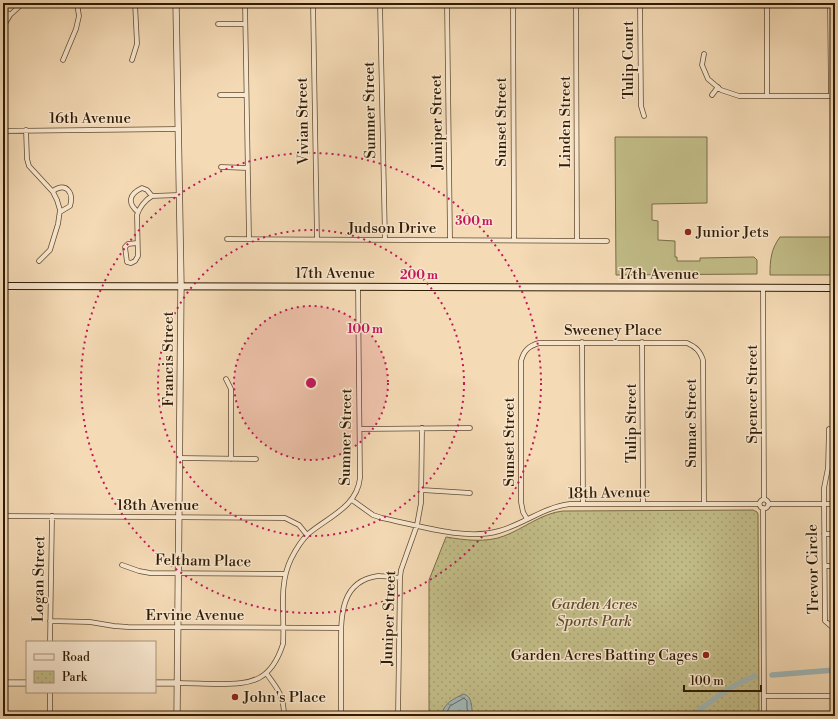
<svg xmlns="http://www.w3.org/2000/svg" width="838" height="719" font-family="'Libre Bodoni',serif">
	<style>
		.grass { fill: #c2bd88; stroke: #796c46 }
		.park { fill: url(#park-dots); stroke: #796c46 }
		.water { fill: url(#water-ripples); stroke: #737970 }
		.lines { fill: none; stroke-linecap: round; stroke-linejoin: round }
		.shore { stroke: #686a5e; stroke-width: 1 }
		.canal { stroke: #a0b8b8; stroke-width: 5.5 }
		.minor-casing { stroke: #614b30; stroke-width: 5.5 }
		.tertiary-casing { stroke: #614b30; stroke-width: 7 }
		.secondary-casing { stroke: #301b03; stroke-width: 8 }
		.minor { stroke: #f8e7cf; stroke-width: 4 }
		.tertiary { stroke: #f8e7cf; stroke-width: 5.5 }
		.secondary { stroke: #f8e7cf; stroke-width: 6 }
		.ring { fill: none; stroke: #c2185b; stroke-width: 2; stroke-dasharray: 2 4 }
		.poi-dot { fill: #8f2418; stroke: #f8e7cf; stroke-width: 1.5 }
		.labels { text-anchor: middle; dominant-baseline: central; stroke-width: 3; stroke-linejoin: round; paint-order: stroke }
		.street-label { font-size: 15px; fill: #301b03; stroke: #f8e7cf }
		.poi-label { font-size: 15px; fill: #301b03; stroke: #f8e7cf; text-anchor: start }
		.park-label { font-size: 15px; font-style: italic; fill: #5c4c2b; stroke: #f8e7cf }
		.centre { fill: #c2185b; stroke: #f8e7cf; stroke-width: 2 }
		.ring-label { font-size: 12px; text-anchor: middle; font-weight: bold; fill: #c2185b; stroke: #f8e7cf; stroke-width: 3; stroke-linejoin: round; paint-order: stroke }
	</style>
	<defs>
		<pattern id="park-dots" width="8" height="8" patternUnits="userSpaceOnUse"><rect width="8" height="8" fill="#c2bd88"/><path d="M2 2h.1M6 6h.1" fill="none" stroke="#a7a274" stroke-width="1.8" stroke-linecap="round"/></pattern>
		<pattern id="water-ripples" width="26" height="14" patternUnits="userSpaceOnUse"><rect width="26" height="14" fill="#a0b8b8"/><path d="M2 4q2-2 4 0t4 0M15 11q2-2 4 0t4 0" fill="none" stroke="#839593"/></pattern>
	</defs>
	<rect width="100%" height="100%" fill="#f4dab5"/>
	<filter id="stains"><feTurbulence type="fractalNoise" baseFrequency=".005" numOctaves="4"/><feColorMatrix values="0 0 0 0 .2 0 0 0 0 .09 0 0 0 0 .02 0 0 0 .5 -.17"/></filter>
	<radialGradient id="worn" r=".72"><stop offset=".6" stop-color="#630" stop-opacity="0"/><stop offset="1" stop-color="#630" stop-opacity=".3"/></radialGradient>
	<!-- grass -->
	<path class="grass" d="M615,137H707V203L652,204V220L658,221V240L675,241V257H677V261H700V258L754,257L757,260V274L616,275Z
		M780,237H835V275H770C770,260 771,249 780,237Z"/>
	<!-- park -->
	<path class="park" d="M753,510L757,512L758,514L759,716H429V580L446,537C464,540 486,543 504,536C523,529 542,513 563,511Z"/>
	<!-- water -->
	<path class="water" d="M464,694C473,697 471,708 473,716H441C444,703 453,699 464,694Z"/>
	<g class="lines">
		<!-- shore -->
		<path class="shore" d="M445,716L450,706L464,698L467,701V708L469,716"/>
		<!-- canal -->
		<path class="canal" d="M772,675L835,670
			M692,716C711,701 732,684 755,676"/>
		<!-- minor casing -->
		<g class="minor-casing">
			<path id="minor" d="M245,3L249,239
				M313,3L317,239
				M380,3L385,240
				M447,3L450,240
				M513,3L514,240
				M576,3L577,241
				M640,3L641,106L644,116
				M830,3L831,96
				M3,10L10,15L23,3
				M218,24H245
				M3,27L10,15
				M704,54L702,65L708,79L721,90L739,96H835
				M63,60L76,29L79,16L77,3
				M132,60L137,44L135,3
				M220,95H246
				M712,95L718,87
				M767,96V3
				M26,130L27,159L29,166L53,192L57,200L60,210L58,224L50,250L39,261
				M3,131L178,129
				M221,167L248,168
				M53,191C66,182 74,192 70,206L60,212
				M138,212C127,203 129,194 142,188L147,190L152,196
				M227,239L607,241
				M137,243L128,244L125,247L127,262L131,263L135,261L138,256L137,215C139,208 145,200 152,196L179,195
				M763,288L764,499
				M582,342L583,504
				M642,342L643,504
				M226,379L231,389V459
				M360,429L470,428
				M829,429L828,468L824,488V504L825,621L832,627H835
				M179,458L256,459
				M422,490L470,493
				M759.5 504a4.5 4.5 0 1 1 9 0a4.5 4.5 0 1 1-9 0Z
				M352,500L373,515L382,518C416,525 466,541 499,531C524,524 544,507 570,504H759
				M768,504H835
				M763,508L764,716
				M3,516L285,518L299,525L307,535
				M527,519L523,512L521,502V361C524,350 529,346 539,343H687C696,347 700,351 703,360L704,504
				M824,534H835
				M122,565L139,571L150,573L285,574
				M825,566H835
				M50,621L90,622L114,626L128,627L341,628
				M50,642L52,516
				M266,673C278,689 284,696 284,716
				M177,683C191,683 205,684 218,684C253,684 271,681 283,644C285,617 278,585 291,559C295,551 301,541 308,534C328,517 357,507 360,478L358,286
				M50,692V716
				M764,696H835
				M341,716C341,694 341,671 341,649C341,619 339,581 378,576C385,576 393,577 400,578
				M398,716L400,578L401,570L417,525L421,503L422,428
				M833,716V696"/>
		</g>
		<!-- tertiary casing -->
		<g class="tertiary-casing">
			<path id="tertiary" d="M176,3L181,285L177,716
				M3,683H27
				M155,683H177"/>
		</g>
		<!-- secondary casing -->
		<g class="secondary-casing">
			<path id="secondary" d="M3,286L835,288"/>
		</g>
		<!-- minor -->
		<use href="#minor" class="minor"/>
		<!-- tertiary -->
		<use href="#tertiary" class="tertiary"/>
		<!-- secondary -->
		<use href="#secondary" class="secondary"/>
	</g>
	<!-- distance rings -->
	<circle cx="311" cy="383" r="77" fill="#c2185b" fill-opacity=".12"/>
	<g class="ring">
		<circle cx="311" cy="383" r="77"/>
		<circle cx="311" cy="383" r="153"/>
		<circle cx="311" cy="383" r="230"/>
	</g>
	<!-- markers -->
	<g class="poi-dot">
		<circle cx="688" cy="232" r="4"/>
		<circle cx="706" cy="655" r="4"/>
		<circle cx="235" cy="697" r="4"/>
	</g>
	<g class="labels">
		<!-- street labels -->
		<g class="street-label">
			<text transform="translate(628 60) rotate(-90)">Tulip Court</text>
			<text transform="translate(370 110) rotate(-91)">Sumner Street</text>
			<text x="90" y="118">16th Avenue</text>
			<text transform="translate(303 121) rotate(-91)">Vivian Street</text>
			<text transform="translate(437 122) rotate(-91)">Juniper Street</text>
			<text transform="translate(501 122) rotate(-90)">Sunset Street</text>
			<text transform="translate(565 122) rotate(-90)">Linden Street</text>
			<text x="392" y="228">Judson Drive</text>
			<text x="335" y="273">17th Avenue</text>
			<text x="659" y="274">17th Avenue</text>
			<text x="613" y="330">Sweeney Place</text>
			<text transform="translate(168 359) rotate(-90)">Francis Street</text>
			<text transform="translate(752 394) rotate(-90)">Spencer Street</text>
			<text transform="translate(631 423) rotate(-90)">Tulip Street</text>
			<text transform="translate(691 423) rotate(-90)">Sumac Street</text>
			<text transform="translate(346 437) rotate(-89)">Sumner Street</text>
			<text transform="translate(509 442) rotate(-90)">Sunset Street</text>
			<text transform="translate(609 493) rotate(-1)">18th Avenue</text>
			<text x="158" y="505">18th Avenue</text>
			<text transform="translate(203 561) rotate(1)">Feltham Place</text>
			<text transform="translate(813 569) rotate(-91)">Trevor Circle</text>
			<text transform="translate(39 579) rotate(-89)">Logan Street</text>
			<text x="195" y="615">Ervine Avenue</text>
			<text transform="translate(389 618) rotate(-88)">Juniper Street</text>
		</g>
		<!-- poi labels -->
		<g class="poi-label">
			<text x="696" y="232">Junior Jets</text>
			<text x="698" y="655" text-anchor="end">Garden Acres Batting Cages</text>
			<text x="243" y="697">John's Place</text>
		</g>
		<!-- park labels -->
		<g class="park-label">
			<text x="594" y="604">Garden Acres<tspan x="594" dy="17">Sports Park</tspan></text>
		</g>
	</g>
	<circle cx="311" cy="383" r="6" class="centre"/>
	<g class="ring-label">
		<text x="474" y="225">300 m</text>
		<text x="419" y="279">200 m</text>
		<text x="365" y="333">100 m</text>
	</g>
	<!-- margin -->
	<rect width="838" height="719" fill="none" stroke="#f4dab5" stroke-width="16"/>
	<rect x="4" y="4" width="830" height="711" fill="none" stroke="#301b03" stroke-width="2"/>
	<rect x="8" y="8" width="822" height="703" fill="none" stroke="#301b03"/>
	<!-- legend -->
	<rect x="26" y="641" width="130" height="52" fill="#f8e7cf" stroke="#a8957d"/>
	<rect x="34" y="654" width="20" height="6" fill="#f8e7cf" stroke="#a8957d"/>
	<text x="62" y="661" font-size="12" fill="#301b03">Road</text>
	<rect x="34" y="671" width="20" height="12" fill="url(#park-dots)" stroke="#a8957d"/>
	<text x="62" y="681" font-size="12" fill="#301b03">Park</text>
	<!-- scale -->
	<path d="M684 685v6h77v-6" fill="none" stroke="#301b03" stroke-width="2"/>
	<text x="690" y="685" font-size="12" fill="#301b03" stroke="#f8e7cf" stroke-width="3" paint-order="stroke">100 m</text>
	<rect width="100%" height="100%" filter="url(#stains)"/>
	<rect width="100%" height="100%" fill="url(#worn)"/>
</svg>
